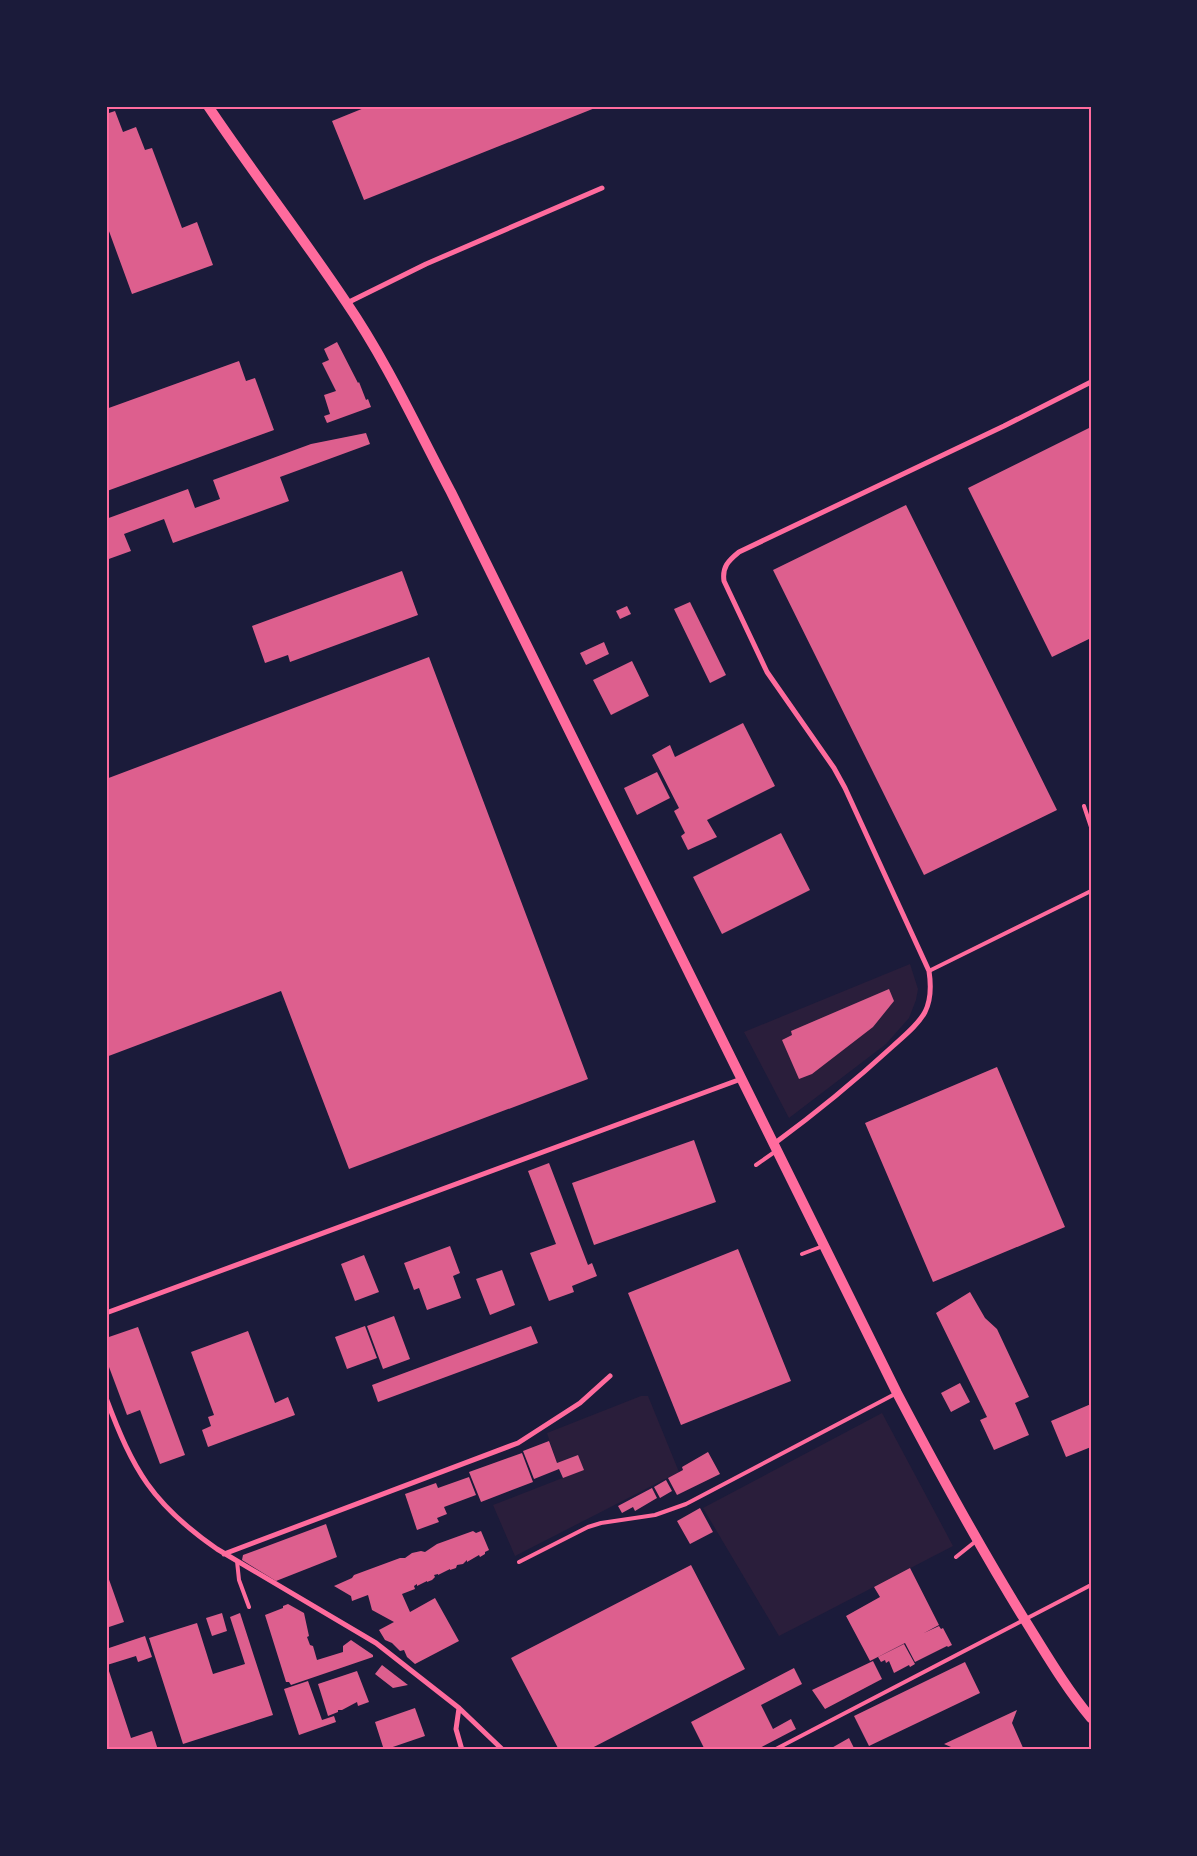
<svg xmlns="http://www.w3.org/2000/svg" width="1197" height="1856" font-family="Bitter,serif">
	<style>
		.green { fill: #2a1e3b }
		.building { fill: #dd5f8e }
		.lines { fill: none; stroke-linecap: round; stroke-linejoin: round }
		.service { stroke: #ff6b9d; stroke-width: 4 }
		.minor { stroke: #ff6b9d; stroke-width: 5 }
		.secondary { stroke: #ff6b9d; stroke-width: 10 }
		.neatline { fill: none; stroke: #ff6b9d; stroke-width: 2 }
	</style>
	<rect width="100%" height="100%" fill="#1b1b3a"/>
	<!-- green -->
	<path class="green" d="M910,964L918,989L916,1000L909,1018L886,1044L789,1118L744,1032Z
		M641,1396H648L679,1472L515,1556L493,1505L583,1470L578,1455L557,1463L547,1433Z
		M882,1413L953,1546L779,1636L703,1508Z"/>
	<!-- building -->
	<path class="building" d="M369,106H600L364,200L332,121Z
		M115,111L123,132L136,127L145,150L152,148L182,228L197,222L213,265L132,294L106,223V114Z
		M337,342L358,383L359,382L366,400L368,399L371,407L327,423L324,416L330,414L324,395L336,391L322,363L329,360L324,349Z
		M239,361L246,381L255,378L274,430L107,491L106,409Z
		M1091,427V638L1052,657L968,488Z
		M366,433L370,444L280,477L289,501L173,543L164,519L124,534L131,551L106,560V519L188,489L195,508L220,499L213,480L311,444Z
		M906,505L1057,810L924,875L773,570Z
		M402,571L418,615L290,662L288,655L265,663L252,626Z
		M690,602L726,675L710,683L674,609Z
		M627,606L631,614L620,619L616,611Z
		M604,642L609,654L586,665L580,653Z
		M429,657L588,1079L349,1169L281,991L106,1057V779Z
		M632,661L649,696L611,715L593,680Z
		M743,723L775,786L707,820L717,837L688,850L681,836L685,833L674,811L679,808L652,755L670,745L675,757Z
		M657,772L670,798L637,815L624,788Z
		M781,833L810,890L722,934L693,877Z
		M889,989L894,1001L873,1027L812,1074L799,1079L782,1040L792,1035L791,1031Z
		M997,1067L1065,1227L933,1282L865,1123Z
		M694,1140L716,1202L594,1245L572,1183Z
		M549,1163L588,1265L592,1263L597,1276L572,1286L574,1292L549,1301L530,1253L556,1244L528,1171Z
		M450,1246L460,1273L453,1276L461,1298L427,1310L419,1288L414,1290L404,1263Z
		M738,1249L791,1381L681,1425L628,1293Z
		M364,1255L379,1292L355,1301L341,1264Z
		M502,1270L515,1305L490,1315L476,1279Z
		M970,1292L985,1318L997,1329L1029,1397L1015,1403L1029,1435L994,1450L980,1420L987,1417L936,1313Z
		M394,1316L410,1359L383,1369L367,1326Z
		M365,1326L377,1358L347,1369L335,1337Z
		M531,1326L538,1343L378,1402L372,1385Z
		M138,1327L185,1455L160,1464L140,1410L127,1415L106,1359V1338Z
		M248,1331L275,1403L288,1397L295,1415L208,1447L202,1430L211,1426L208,1417L214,1415L191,1352Z
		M960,1383L970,1402L951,1412L941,1393Z
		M1091,1404V1447L1066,1457L1051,1421Z
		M549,1441L557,1463L578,1455L584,1470L563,1478L559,1469L534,1479L523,1451Z
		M708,1452L720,1474L677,1495L668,1478L683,1470L682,1467Z
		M522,1453L533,1482L481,1502L469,1472Z
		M469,1477L476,1495L444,1507L447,1514L437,1518L439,1522L417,1530L405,1494L436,1483L438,1488Z
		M666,1480L672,1491L660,1498L654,1487Z
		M652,1488L657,1498L635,1511L633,1507L622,1513L618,1506Z
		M700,1508L713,1532L690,1544L677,1521Z
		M326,1524L337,1557L276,1581L242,1560L243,1555Z
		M473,1531L476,1533L481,1531L489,1550L485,1552V1554L480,1557L479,1555L467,1562V1560L463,1564L457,1565L456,1568L450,1570V1569L438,1575V1574L434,1575L435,1577L432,1580L427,1582V1581L417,1586V1584L414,1586L415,1589L402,1594L410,1612L435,1598L459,1641L415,1664L407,1657L404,1650L400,1651L392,1643L385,1640L379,1630L394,1622L372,1610L368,1595L352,1601L351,1596L334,1586L352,1578L354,1575L400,1558H405L412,1553L421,1551L425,1552L437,1544Z
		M691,1565L745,1669L588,1750H559L511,1658Z
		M910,1568L939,1625L924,1633L939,1626L941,1629L943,1628L952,1645L948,1647L947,1646L915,1662L905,1643L870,1661L846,1616L880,1597L874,1587Z
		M106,1571L124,1622L106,1628Z
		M288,1604L304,1613L309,1636L307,1637L310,1645L313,1646L317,1660L343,1652V1646L351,1640L373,1655V1657L291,1685L289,1682H286L265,1615L283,1608V1606Z
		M222,1613L227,1631L212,1636L206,1618Z
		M240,1613L273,1715L183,1744L149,1638L197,1623L213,1674L245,1664L230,1617Z
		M145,1636L152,1657L138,1662L136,1656L107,1665L131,1738L152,1731L158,1750H106V1649Z
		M904,1644L915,1664L910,1667L909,1665L894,1673L889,1661L886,1663L885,1660L881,1662L878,1657Z
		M873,1661L882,1679L825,1709L812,1690Z
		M965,1662L980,1693L869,1746L854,1716Z
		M382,1665L408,1685L393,1688L375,1674Z
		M794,1668L802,1684L761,1705L773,1729L791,1719L796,1729L756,1750H705L691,1722Z
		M357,1671L369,1702L358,1706L357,1702L342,1710H338V1712L328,1716L318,1684Z
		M308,1681L322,1720L334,1716L336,1722L299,1735L284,1689Z
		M415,1708L425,1736L384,1750L375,1722Z
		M1017,1710L1012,1723L1024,1750H958L944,1744Z
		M849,1738L855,1750H828Z"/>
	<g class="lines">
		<!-- service -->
		<path class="service" d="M1084,806L1091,827
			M929,971L1091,891
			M756,1165L776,1151
			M802,1254L823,1246
			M956,1557L976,1541
			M237,1561L239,1580L249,1607
			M519,1562L588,1527L601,1523L655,1515L686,1504L895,1394
			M774,1750L1091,1585"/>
		<!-- minor -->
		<path class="minor" d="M347,303L426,264L602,188
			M775,1143C816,1113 856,1080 893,1046C904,1036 918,1025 925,1012C931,1000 931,984 929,971L845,788L834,768L767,672L724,581C722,567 728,561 739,552L1004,426L1091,382
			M106,1313L741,1079
			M106,1398C133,1470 152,1504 217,1549L376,1643L459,1708L503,1750
			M224,1554L518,1443L580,1403L610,1376
			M459,1708L456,1729L462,1750"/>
		<!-- secondary -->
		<path class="secondary" d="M208,106C253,173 302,236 346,302C387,362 417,428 451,492L897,1393C937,1469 978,1544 1023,1617C1045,1652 1065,1687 1091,1718"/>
	</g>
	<!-- border -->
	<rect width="1197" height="1856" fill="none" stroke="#1b1b3a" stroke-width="215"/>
	<rect x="108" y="108" width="982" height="1640" class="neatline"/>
</svg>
